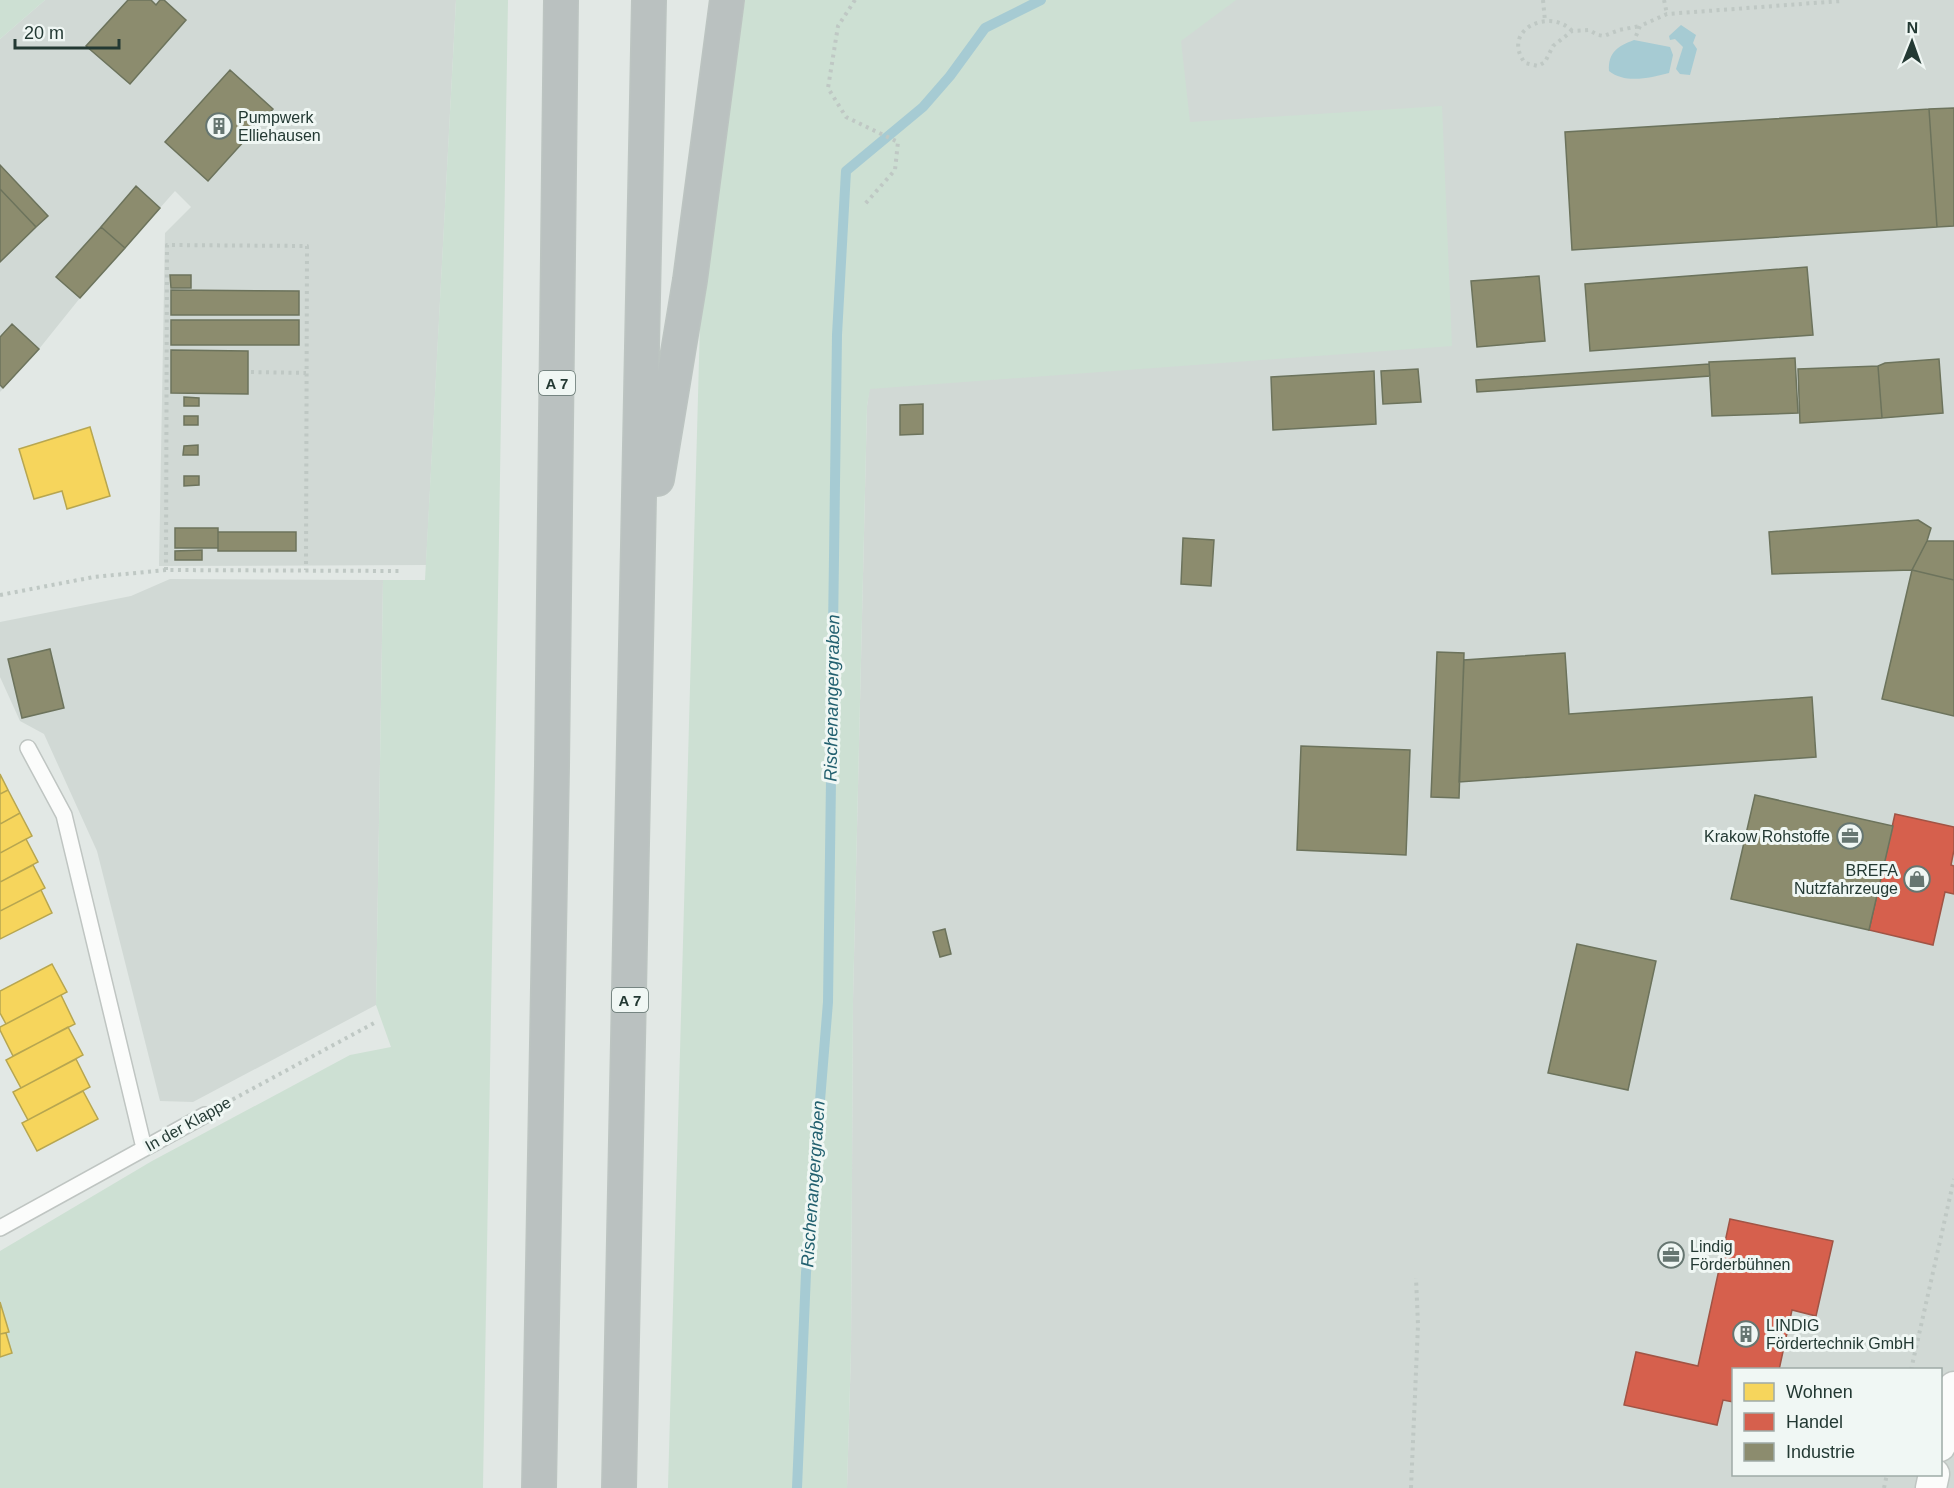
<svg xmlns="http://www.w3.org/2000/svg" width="1954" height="1488" font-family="Arial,sans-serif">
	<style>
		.built { fill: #d1d9d5; fill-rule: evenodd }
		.green { fill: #cde0d3 }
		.water { fill: #a6cbd3 }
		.homes { fill: #f6d55c; stroke: #b7a650; stroke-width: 1.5 }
		.shops { fill: #d6604d; stroke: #a05445; stroke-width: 1.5 }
		.industry { fill: #8c8c6e; stroke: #6c735c; stroke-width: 1.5 }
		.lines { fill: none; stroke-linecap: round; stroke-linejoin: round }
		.stream { stroke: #a6cbd3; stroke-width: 10 }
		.lane-casing { stroke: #bfc5c2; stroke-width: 18 }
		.street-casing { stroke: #bfc5c2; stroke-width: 33 }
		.highway-casing { stroke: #bcc4c1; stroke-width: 36 }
		.path { stroke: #bfc8c4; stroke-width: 4; stroke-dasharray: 3 4.5; stroke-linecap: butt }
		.lane { stroke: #fbfcfb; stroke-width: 15 }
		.street { stroke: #fbfcfb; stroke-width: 30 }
		.highway { stroke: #bac1c0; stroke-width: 33 }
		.labels { text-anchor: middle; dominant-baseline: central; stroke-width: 6; stroke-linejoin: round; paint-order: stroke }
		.shield { fill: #f0f7f4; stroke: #60726d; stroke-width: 1.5 }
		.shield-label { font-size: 15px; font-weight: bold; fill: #233933 }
		.poi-label { font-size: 16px; fill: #233933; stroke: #f0f7f4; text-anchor: start }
		.street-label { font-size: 16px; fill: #233933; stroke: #f0f7f4 }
		.water-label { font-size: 18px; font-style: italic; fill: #22606f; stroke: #f0f7f4 }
	</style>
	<rect width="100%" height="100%" fill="#e2e8e5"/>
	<!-- built -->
	<path class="built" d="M45,0H456L426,565L159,566L165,233L191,207L175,191L80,298L39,349L0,392V39Z
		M916,0H1954V1488H847L851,1351L853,999L867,406L900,161ZM1734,1370H1940V1474H1734Z
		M170,579L383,580L376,1005L193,1102L160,1101L97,851L44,734L20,721L0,677V622L131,596Z"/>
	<!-- green -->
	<path class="green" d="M0,0H45L0,39Z
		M456,0H508L483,1488H0V1251L152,1161L350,1055L391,1047L376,1005L383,580H425Z
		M745,0H1236L1181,41L1190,122L1442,106L1452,346L870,389L867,406L853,999L851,1351L847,1488H668L701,287Z"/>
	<!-- water -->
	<path class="water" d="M1681,25L1696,35L1693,43L1697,49L1690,75L1680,74L1676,69L1683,47L1675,39L1670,40L1669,36Z
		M1634,40L1670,47L1673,55L1669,73C1650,78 1625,84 1609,71C1608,52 1618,46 1634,40Z"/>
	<!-- homes -->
	<path class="homes" d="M90,427L110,496L67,509L62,491L34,499L19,449Z
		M0,774L8,790L0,794Z
		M8,790L20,813L0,824V794Z
		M20,813L32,836L0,853V824Z
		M26,839L38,862L0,882V853Z
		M33,865L45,888L0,911V882Z
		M41,890L52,913L0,939V911Z
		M52,964L67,992L6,1024L0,1013V991Z
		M61,995L75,1024L13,1056L0,1030V1027Z
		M68,1027L83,1055L21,1088L6,1060Z
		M76,1059L90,1087L28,1120L13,1092Z
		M83,1091L98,1119L37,1151L22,1123Z
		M0,1302L9,1332L0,1334Z
		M6,1333L12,1353L0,1357V1334Z"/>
	<!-- shops -->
	<path class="shops" d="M1895,814L1954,827V850L1951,865L1954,866V894L1945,892L1933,945L1869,930Z
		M1730,1219L1833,1241L1816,1316L1792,1310L1779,1370H1734V1402L1723,1400L1717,1425L1624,1405L1636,1352L1698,1366Z"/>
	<!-- industry -->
	<path class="industry" d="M128,0H151L156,5L160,0H164L186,20L130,84L86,46Z
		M230,70L273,109L208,181L165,142Z
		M1954,108V226L1937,227L1929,109Z
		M1929,109L1937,227L1572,250L1565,132Z
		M0,165L48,216L36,227L0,189Z
		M136,186L160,208L125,248L101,227Z
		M0,189L36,227L0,262Z
		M101,227L125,248L80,298L56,277Z
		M1807,267L1813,335L1590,351L1585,284Z
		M170,275H191V288H171Z
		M1539,276L1545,341L1477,347L1471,281Z
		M171,290L299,291V315H171Z
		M171,320H299V345H171Z
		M12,324L39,349L3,388L0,385V337Z
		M171,350L248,351V394L171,393Z
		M1795,358L1798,413L1712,416L1709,362Z
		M1939,359L1943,413L1882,418L1878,366L1885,363Z
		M1709,364L1710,376L1477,392L1476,380Z
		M1878,366L1882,418L1800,423L1798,369Z
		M1418,369L1421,402L1383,404L1381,371Z
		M1374,371L1376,424L1273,430L1271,377Z
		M184,397L199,398V406H184Z
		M923,404V434L900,435V405Z
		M184,416H198V425H184Z
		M198,445V455H183L184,446Z
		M184,476H199V485L184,486Z
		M1918,520L1931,528L1927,541L1912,570L1772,574L1769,532Z
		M175,528H218V548H175Z
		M218,532H296V551H218Z
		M1183,538L1214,540L1211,586L1181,584Z
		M1927,541H1954V580L1912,570Z
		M202,550V560H175V551Z
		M1912,570L1954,580V716L1882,699Z
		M50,649L64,708L22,718L8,659Z
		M1437,652L1464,653L1459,798L1431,797Z
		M1565,653L1569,714L1812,697L1816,757L1459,782L1464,660Z
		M1301,746L1410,750L1406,855L1297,850Z
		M1755,795L1893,826L1869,930L1731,899Z
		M945,929L951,954L940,957L933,932Z
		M1577,944L1656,961L1628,1090L1548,1073Z"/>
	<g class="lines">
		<!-- stream -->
		<path class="stream" d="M797,1488L806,1273L828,1002L837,335L846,171L923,107L950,76L985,28L1041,0"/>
		<!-- lane casing -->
		<g class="lane-casing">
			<path id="lane" d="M28,748L64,815L144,1148
				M0,1228L205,1115"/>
		</g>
		<!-- street casing -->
		<g class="street-casing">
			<path id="street" d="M1940,1446L1954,1387
				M1931,1488L1934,1474"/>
		</g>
		<!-- highway casing -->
		<g class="highway-casing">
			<path id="highway" d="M657,479L690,280L727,0
				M539,1488L552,766L561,0
				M619,1488L649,0"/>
		</g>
		<!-- path -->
		<path class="path" d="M855,0L838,26L828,88L846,117L898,142L895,170L865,204
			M1543,0L1545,21
			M1664,0L1667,14
			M1572,31C1550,7 1500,30 1525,63L1538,66L1545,62L1553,46L1572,31L1589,30L1598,35L1604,36L1619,30L1640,26
			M1636,36L1640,26L1667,14L1841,1
			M251,372L306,373
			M166,570L167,245L307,246L306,570
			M0,595L94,577L166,570L401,571
			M226,1103L376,1022
			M1911,1370L1954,1179
			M1411,1488L1418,1325L1416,1278
			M1884,1488L1887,1474"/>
		<!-- lane -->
		<use href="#lane" class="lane"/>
		<!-- street -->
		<use href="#street" class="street"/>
		<!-- highway -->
		<use href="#highway" class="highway"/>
	</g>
	<!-- icons -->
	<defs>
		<g id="building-ring" transform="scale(1.35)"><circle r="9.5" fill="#f0f7f4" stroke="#667671" stroke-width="1.5"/><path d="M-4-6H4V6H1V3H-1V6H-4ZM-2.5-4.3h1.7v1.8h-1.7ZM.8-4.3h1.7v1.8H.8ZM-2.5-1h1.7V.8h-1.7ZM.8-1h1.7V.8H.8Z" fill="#667671"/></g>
		<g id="office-ring" transform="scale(1.35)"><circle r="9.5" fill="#f0f7f4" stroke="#667671" stroke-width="1.5"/><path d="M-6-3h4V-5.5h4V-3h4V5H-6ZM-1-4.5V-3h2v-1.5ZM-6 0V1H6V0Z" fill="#667671"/></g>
		<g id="shop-ring" transform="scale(1.35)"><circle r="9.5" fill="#f0f7f4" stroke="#667671" stroke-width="1.5"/><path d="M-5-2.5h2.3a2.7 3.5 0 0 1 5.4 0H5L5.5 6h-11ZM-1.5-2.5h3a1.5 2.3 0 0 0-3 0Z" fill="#667671"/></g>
	</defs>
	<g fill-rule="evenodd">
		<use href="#building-ring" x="219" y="126"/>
		<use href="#office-ring" x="1850" y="836"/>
		<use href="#shop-ring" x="1917" y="879"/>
		<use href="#office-ring" x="1671" y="1255"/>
		<use href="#building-ring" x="1746" y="1334"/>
	</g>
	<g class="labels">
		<!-- shield labels -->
		<g class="shield">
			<rect x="539" y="371" width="36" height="24" rx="4.5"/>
			<rect x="612" y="988" width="36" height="24" rx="4.5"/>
		</g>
		<g class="shield-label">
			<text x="557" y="383">A 7</text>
			<text x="630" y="1000">A 7</text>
		</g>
		<!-- poi labels -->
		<g class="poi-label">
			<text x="238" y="117">Pumpwerk<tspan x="238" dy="18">Elliehausen</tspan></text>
			<text x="1830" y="836" text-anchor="end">Krakow Rohstoffe</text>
			<text x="1898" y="870" text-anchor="end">BREFA<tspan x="1898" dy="18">Nutzfahrzeuge</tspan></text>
			<text x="1690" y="1246">Lindig<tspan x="1690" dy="18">Förderbühnen</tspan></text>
			<text x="1766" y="1325">LINDIG<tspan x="1766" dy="18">Fördertechnik GmbH</tspan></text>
		</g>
		<!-- street labels -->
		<g class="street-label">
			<text transform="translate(188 1124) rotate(-29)">In der Klappe</text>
		</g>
		<!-- water labels -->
		<g class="water-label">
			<text transform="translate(832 698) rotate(-89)">Rischenangergraben</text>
			<text transform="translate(813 1184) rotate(-86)">Rischenangergraben</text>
		</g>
	</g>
	<!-- legend -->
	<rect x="1732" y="1368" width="210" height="108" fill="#f0f7f4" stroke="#9eaba7" stroke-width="1.5"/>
	<rect x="1744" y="1383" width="30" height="18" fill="#f6d55c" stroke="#9eaba7" stroke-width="1.5"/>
	<text x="1786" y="1398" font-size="18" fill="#233933">Wohnen</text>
	<rect x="1744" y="1413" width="30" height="18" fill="#d6604d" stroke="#9eaba7" stroke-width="1.5"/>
	<text x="1786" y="1428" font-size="18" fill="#233933">Handel</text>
	<rect x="1744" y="1443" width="30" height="18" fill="#8c8c6e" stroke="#9eaba7" stroke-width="1.5"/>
	<text x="1786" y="1458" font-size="18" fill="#233933">Industrie</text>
	<!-- north arrow -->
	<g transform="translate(1912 42) rotate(1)" stroke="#f0f7f4" stroke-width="4.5" paint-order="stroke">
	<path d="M0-4.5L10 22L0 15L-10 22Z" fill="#233933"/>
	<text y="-9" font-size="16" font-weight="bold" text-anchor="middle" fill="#233933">N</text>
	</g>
	<!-- scale -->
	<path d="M15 39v9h104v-9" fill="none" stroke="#233933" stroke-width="3"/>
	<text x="24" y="39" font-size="18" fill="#233933" stroke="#f0f7f4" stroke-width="4.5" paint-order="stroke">20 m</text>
</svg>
